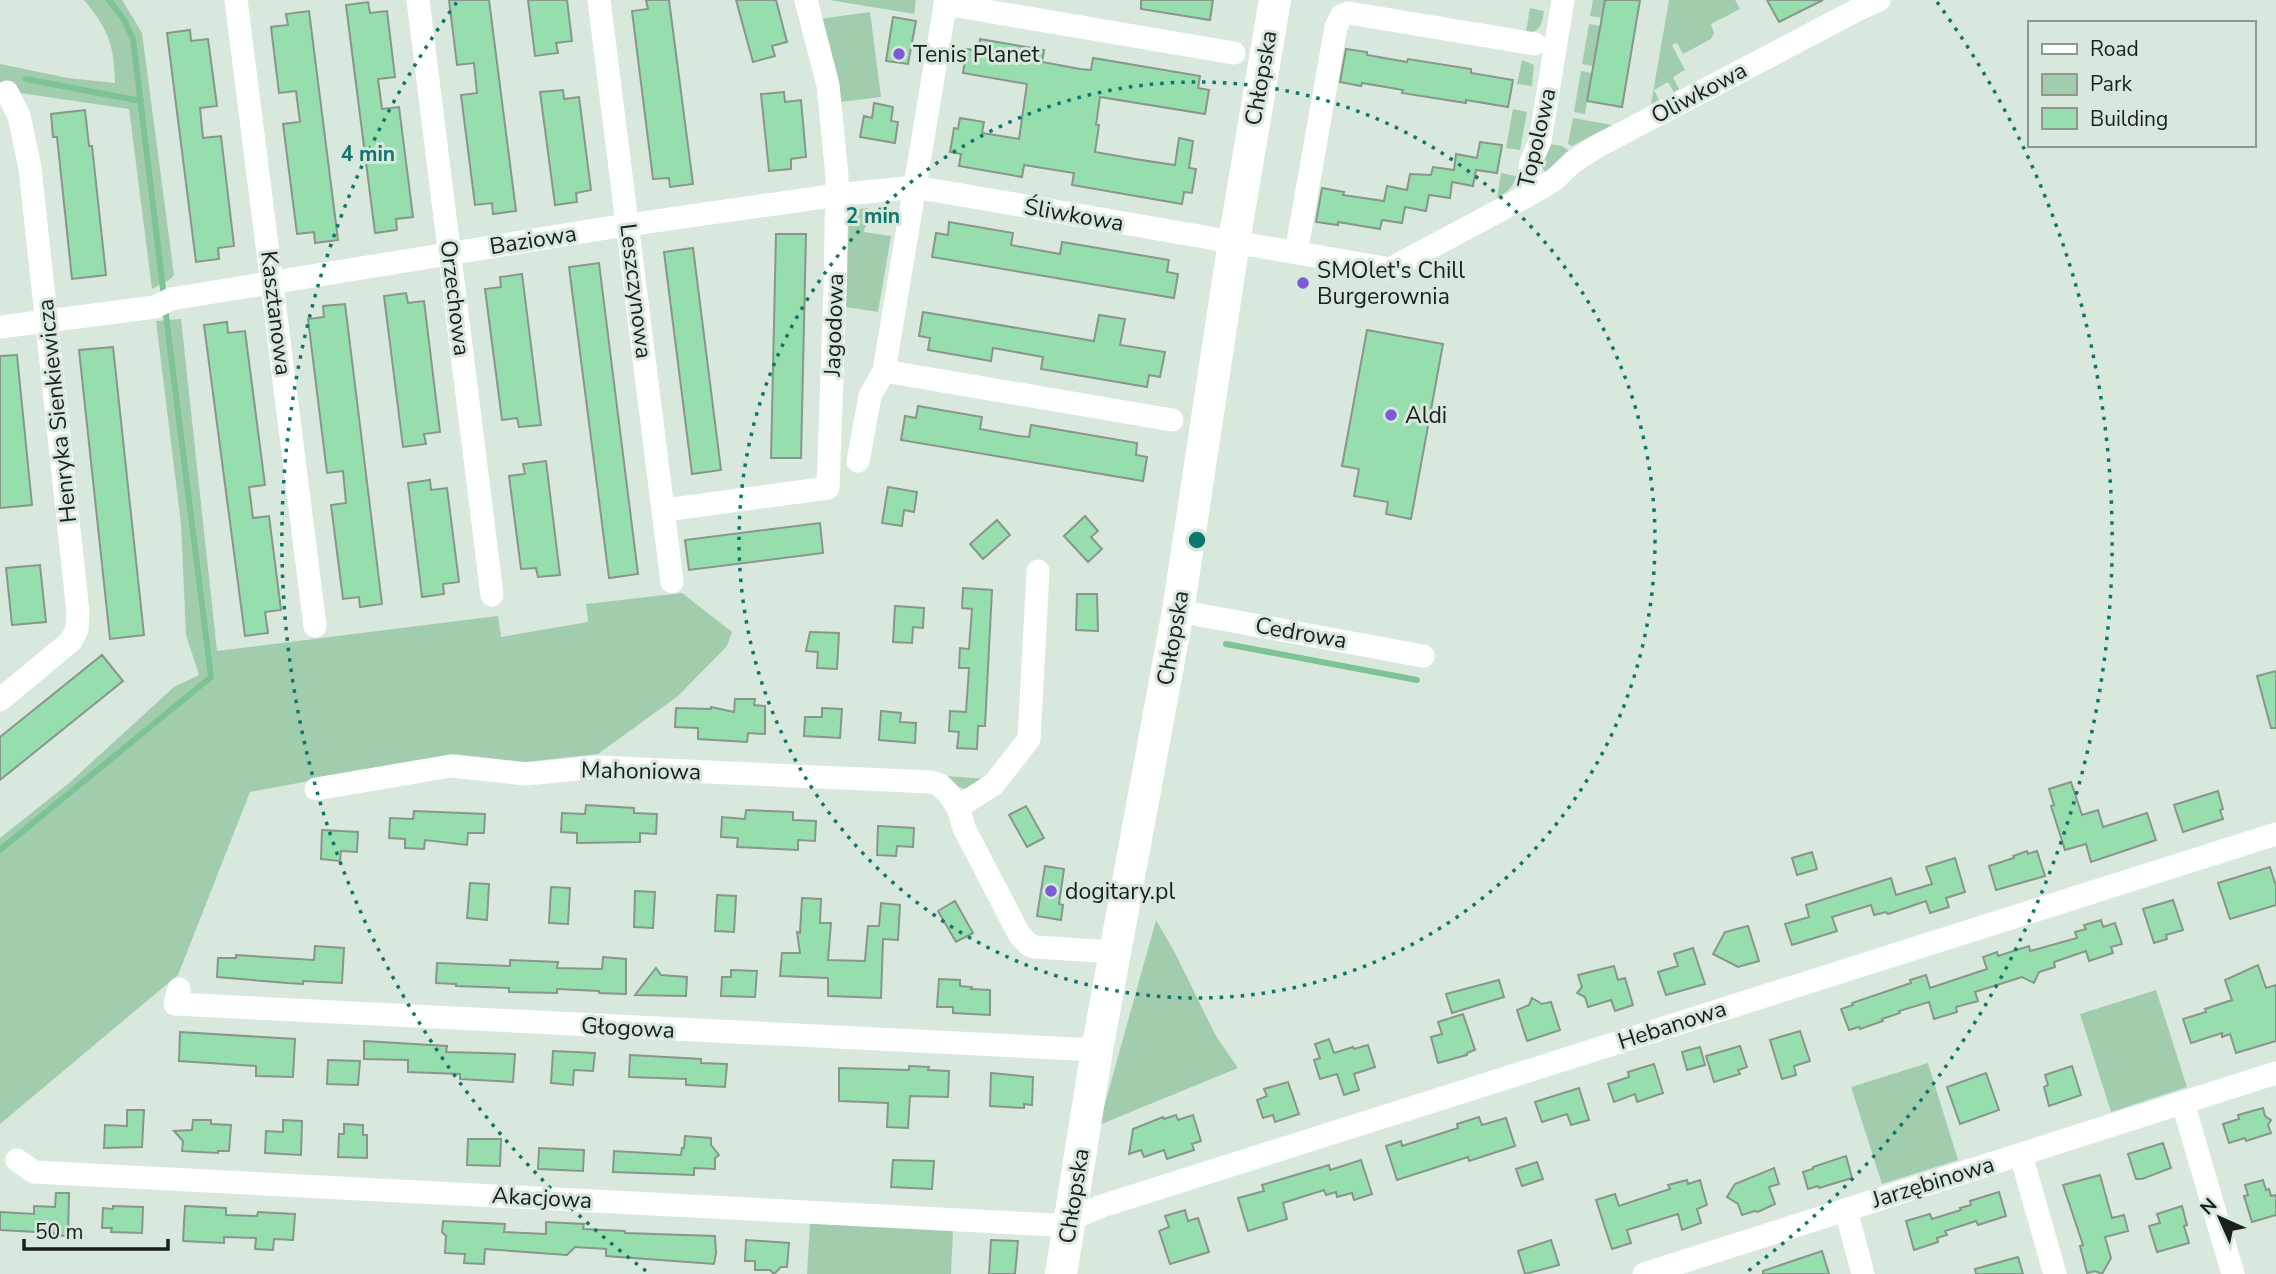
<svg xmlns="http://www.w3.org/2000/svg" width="2276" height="1274" font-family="'Nunito Sans',sans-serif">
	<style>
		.green { fill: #a1ccae }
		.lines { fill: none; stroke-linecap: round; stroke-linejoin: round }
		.stream { stroke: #7dc395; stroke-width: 6 }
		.building { fill: #97deaf; stroke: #88968c; stroke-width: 2 }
		.street { stroke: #fff; stroke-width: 23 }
		.secondary { stroke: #fff; stroke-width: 32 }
		.ring { fill: none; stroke: #0f766e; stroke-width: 3.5; stroke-dasharray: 3.5 7 }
		.poi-dot { fill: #7d5bd6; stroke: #d9e8dd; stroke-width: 2.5 }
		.labels { text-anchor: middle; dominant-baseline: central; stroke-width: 6; stroke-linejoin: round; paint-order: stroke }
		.poi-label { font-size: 23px; fill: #1b201c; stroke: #d9e8dd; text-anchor: start }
		.street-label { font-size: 23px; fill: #1b201c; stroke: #d9e8dd }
		.centre { fill: #0f766e; stroke: #d9e8dd; stroke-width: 3.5 }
		.ring-label { font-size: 21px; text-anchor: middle; font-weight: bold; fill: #0f766e; stroke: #d9e8dd; stroke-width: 6; stroke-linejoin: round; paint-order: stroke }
	</style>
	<rect width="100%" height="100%" fill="#d9e8dd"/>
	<!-- green -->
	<path class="green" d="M84,0H122L142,33L174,275L169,280L152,289L129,109L0,90V64L68,78L115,83C114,45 109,30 84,0Z
		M829,0H916L914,14Z
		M1593,0H1605L1602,18L1590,16Z
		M1669,0H1735L1740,9L1711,24L1714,33L1711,39L1683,54L1677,43L1672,45L1685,70L1673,77L1679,89L1674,92L1668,82L1654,90L1659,100L1651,104Z
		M1530,8L1544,11C1542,23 1541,33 1526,32Z
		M870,12L881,97L840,102L819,19Z
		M1589,24L1600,26L1593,66L1582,64Z
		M1522,60L1534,65L1532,86L1517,84Z
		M1581,71L1592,73L1585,114L1574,112Z
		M1513,109L1527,112L1520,150L1506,148Z
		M1573,118L1612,125L1572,146L1568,144Z
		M1548,144L1562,146L1572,153L1546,174L1541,165Z
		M1501,173L1516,176C1513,188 1507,192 1497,198Z
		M868,208L864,232L891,236L878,312L846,307L849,210Z
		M181,319L217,651L498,616L501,637L588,622L586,604L682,593L732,632L727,646L678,696L598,754L525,762L453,754L250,792L178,975L0,1124V838L69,783L174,687L199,675L186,635L181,524L156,321Z
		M946,776L989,779L969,790L959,787Z
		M1156,920L1174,951L1216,1036L1238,1068L1099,1125Z
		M2156,990L2187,1087L2111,1112L2080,1014Z
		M1928,1063L1958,1160L1882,1184L1851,1087Z
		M810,1223L953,1230L951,1274H807Z"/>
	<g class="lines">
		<!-- stream -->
		<path class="stream" d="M109,0L124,20L133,39L164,297
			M26,79L141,101
			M1226,644L1417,680
			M0,850L211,677L165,307"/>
	</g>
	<!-- building -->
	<path class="building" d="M449,0H489L516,211L493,214L492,203L475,205L461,95L477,93L474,63L457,65Z
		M528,0H567L572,41L556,43L558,53L535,56Z
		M646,0H669L693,184L670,187L669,178L653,179L632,11L648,9Z
		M736,0H776L787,42L772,46L775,56L753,62Z
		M1141,0H1213L1210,20L1141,9Z
		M1605,0H1640L1622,107L1587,101Z
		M1767,0H1823L1779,22Z
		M368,2L370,13L387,11L395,77L378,79L382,109L399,107L413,217L396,219L397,230L375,233L346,5Z
		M309,11L338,240L315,243L314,232L297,234L283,124L300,122L296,91L279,93L271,27L288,25L286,14Z
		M893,17L916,21L908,64L886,61Z
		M190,30L191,41L208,39L217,106L200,108L203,138L221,136L234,246L218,248L219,259L196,262L167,33Z
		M980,39L1044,50L1042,62L1080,69L1091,70L1093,58L1200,76L1198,88L1209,90L1205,114L1100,97L1096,125H1099L1095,152L1135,159L1175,165L1179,138L1193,141L1189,168L1196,169L1192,193L1184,192L1182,204L1072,185L1074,173L1024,165L1022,177L959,166L961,154L950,152L954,128L958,129L960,118L984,122L982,133L1019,139L1027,84L963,73L967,49L979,51Z
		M1346,49L1367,52V55L1407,62L1408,59L1471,69V73L1513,80L1508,107L1466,100V103L1402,93L1403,90L1362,83L1361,86L1340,82Z
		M563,90L564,99L579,97L591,190L576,193L577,202L555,205L540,92Z
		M784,92L785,102L801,100L806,157L791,159V169L769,171L761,94Z
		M874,103L893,107L891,121L898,122L895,143L860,137L864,116L872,118Z
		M85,110L89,146H92L106,275L72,279L57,137H53L51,114Z
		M1480,142L1502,145L1497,173L1476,170L1473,186L1452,182L1450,198L1429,195L1426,211L1405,207L1402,223L1382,220L1380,229L1338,222V225L1316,222L1322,188L1344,192L1343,195L1384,201L1387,186L1407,190L1410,174L1431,175L1433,167L1454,170L1456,154L1477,158Z
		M949,222L1013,233L1011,245L1049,252L1060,254L1062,242L1169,260L1167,272L1178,274L1174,298L932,257L936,233L948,235Z
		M776,234H806L801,458H771Z
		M693,248L721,470L692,474L664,252Z
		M599,263L638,574L609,578L569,267Z
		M522,274L541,425L519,427L517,418L502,420L485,289L501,287L500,277Z
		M406,293L408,303L424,301L440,432L424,434L426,444L403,447L384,296Z
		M345,304L382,604L360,607L359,597L343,599L331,505L346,503L343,471L327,473L308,319L324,317L323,306Z
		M923,312L1094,341L1099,315L1125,319L1120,345L1165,352L1160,377L1149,375L1147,387L1041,369L1043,357L993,348L991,361L928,350L930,338L919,336Z
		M227,322L228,333L245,331L265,485L249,487L253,518L269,516L281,610L265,612L268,633L245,636L204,325Z
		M1367,330L1443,344L1411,519L1386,514L1388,502L1354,496L1359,469L1342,466Z
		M113,347L144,635L110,639L79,350Z
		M17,355L32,505L0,508V356Z
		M918,406L982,417L980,429L1018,436L1029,437L1031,425L1137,443L1136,455L1147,457L1143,481L901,440L905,416L916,418Z
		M546,461L560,575L538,577L536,568L521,569L509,476L525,474L523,464Z
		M430,480L431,490L447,488L459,582L443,584L444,594L422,597L408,483Z
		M888,487L917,492L914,512L904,510L902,526L882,523Z
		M1085,516L1098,531L1091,537L1102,549L1088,562L1064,536Z
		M997,520L1010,535L983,559L970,544Z
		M820,523L823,553L689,570L685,540Z
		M40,565L46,622L12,625L6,568Z
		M963,588L992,590L985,726H978L977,749L957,748L959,732L949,731L950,711L966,712L969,668H959L960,648L969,649L972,609L962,608Z
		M1077,594H1097L1098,631L1076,630Z
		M895,606L924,608L923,628L913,627L912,643L893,642Z
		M810,632L839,633L837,669L817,668L818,652L806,651Z
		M102,655L123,681L0,780V737Z
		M2276,671V728H2271L2257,676Z
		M735,699H755L754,705L765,706V734L748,733L747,742L698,739V728L675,727L676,708L711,709V707L734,712Z
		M822,708L842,709L840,738L804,736L805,717H822Z
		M881,711L901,713L900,722L916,723L915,743L879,740Z
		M2071,782L2082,815L2098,810L2103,827L2147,813L2156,840L2091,862L2086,844L2065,850L2051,806L2054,805L2049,789Z
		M2218,791L2223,809L2220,810L2223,819L2183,832L2174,805Z
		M586,805L634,808V813L657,814L656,834L640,833V842L577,843V833L561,832L562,813L585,814Z
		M1026,806L1044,838L1027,847L1009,815Z
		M746,810L793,812V820L816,821L815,841L798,840V850L737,847L738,838L721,837L722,817L745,819Z
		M414,811L485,814L484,833H468L467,845L425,840L424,849L405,848V839L389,838L390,818L413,819Z
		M878,826L914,828L913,847L897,846L896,856L877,855Z
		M322,830L358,832L357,852L341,851L340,861L321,859Z
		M2027,851L2028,854L2037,851L2045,876L1996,890L1989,866L2014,858L2013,856Z
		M1812,852L1817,869L1797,875L1792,858Z
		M1955,858L1965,892L1946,898L1949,907L1930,913L1926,901L1888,914L1886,912L1874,915L1871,905L1832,917L1837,931L1792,945L1785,924L1809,917L1806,905L1891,878L1896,895L1932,884L1926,867Z
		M1045,866L1064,869L1059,904L1063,905L1061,920L1037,916Z
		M2270,867L2276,886V905L2230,919L2218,883Z
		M470,883L489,884L487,920L467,918Z
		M551,887L570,888L568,924L549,923Z
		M635,891L655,892L653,928L634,927Z
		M717,895L736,896L734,932L715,931Z
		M802,898L821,899L820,923H831L828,960L865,961L868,926H879L881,903L900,905L898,940L883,939L881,998L828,996V978L780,976L782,953H800L797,932L800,933Z
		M2173,900L2183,930L2166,935L2167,939L2154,943L2143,909Z
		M955,901L973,933L956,942L938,911Z
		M2101,920L2103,927L2115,923L2122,944L2111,947L2113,953L2089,961L2086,951L2054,962L2055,967L2039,972L2034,983L2022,977L1975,992L1978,1001L1956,1007L1957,1012L1934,1019L1929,1002L1899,1011L1900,1013L1882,1019L1883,1021L1860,1029L1859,1027L1849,1030L1841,1009L1853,1005L1852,1003L1911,983L1910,980L1926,975L1930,988L1987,969L1983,957L1997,952L1998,956L2029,946L2030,951L2077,938L2075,932L2086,929L2084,925Z
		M1748,926L1759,961L1738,967L1713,954L1725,932Z
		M315,946L344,948L342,983L303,981V984L287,983L217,977L218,958H236V955L314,960Z
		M1693,948L1705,984L1666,995L1658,972L1678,966L1674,954Z
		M603,957L626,959V994L599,993V991L557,989V993L509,992V988L456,986V984L436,983L437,963L510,966V960L558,962L557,968L602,969Z
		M2258,965L2266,988L2276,985V1041L2236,1053L2230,1034L2222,1037V1033L2191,1043L2183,1019L2206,1012L2205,1009L2232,1000L2225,980Z
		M1614,966L1618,980L1625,978L1633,1005L1615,1011L1611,1000L1588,1007L1585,997L1577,993L1582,987L1578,975Z
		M656,968L661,975L687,977L686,996L635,995Z
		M731,970L757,971L755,997L721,996L722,977H731Z
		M939,979L960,980V986L972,987L971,989L990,990V1015L953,1013V1007H937Z
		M1499,980L1504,997L1452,1013L1446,994Z
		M1532,998L1542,1004L1551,1002L1560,1030L1527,1041L1517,1010L1529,1005Z
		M1463,1014L1475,1050L1467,1053V1055L1438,1063L1431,1037L1442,1034L1438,1022Z
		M1800,1031L1810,1061L1794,1066L1796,1075L1782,1079L1770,1040Z
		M180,1032L295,1039L293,1077L256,1076V1066L179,1061Z
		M1329,1039L1334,1053L1353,1047L1354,1049L1368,1045L1375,1067L1354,1074L1359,1090L1344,1095L1337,1074L1320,1079L1314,1060L1320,1058L1315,1044Z
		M364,1041L447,1046L446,1052L515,1054L513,1082L460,1079V1074L408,1072V1060L364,1059Z
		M1740,1046L1747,1067L1738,1070L1740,1074L1714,1082L1706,1056Z
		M1700,1047L1705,1065L1687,1070L1682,1052Z
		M553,1051L595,1053L593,1071L574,1070L573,1085L551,1083Z
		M630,1055L701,1059V1063L727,1064L725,1087L686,1085V1079L629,1077Z
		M328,1060L360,1061L358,1085L327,1084Z
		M1654,1064L1663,1093L1637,1102L1635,1094L1614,1102L1608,1084L1629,1077L1628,1072Z
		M909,1066L929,1067L928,1070L949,1071L948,1097L910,1096L908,1128L887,1127L888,1103L839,1101V1068L909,1070Z
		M2072,1066L2081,1095L2049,1106L2044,1087L2048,1085L2045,1075Z
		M991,1073L1033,1077L1032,1105L1024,1104V1108L990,1106Z
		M1986,1073L1999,1110L1960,1124L1947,1087Z
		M1288,1082L1299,1114L1275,1122L1273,1115L1263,1118L1257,1100L1267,1096L1264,1089Z
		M1579,1088L1589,1120L1571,1125L1567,1114L1542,1122L1535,1102Z
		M2263,1108L2265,1116L2271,1120L2268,1125L2271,1133L2246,1141L2245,1138L2229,1143L2223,1124L2239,1119L2238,1115Z
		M127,1110H144L142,1147L104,1148L105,1125L127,1126Z
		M1176,1115L1178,1120L1193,1115L1201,1141L1192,1144L1194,1150L1167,1159L1164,1150L1144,1157L1141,1150L1129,1154L1133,1129L1163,1117L1164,1119Z
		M1479,1117L1482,1125L1506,1118L1515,1146L1469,1161L1468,1157L1397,1180L1386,1146L1401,1141L1402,1146L1458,1128L1457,1124Z
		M193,1120H211V1124L231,1125L229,1151H218V1153L182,1151L183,1141L174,1131L192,1130Z
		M283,1120L302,1121L301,1155L265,1153L266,1131L283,1132Z
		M344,1124L363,1125V1135H367V1158L338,1157L339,1134H344Z
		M685,1136L711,1138V1145L719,1155L715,1158V1169L694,1168V1175L613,1172L614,1151L681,1155L682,1148H684Z
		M468,1139H501L500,1166L467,1165Z
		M2163,1143L2171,1168L2142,1179H2136L2128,1154Z
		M539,1148L584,1150L583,1171L538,1169Z
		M1846,1156L1852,1178L1819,1188L1818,1186L1808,1189L1803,1172L1813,1169V1167Z
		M893,1160L934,1161L932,1189L891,1187Z
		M1361,1160L1372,1194L1354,1200L1352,1193L1337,1197L1336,1192L1326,1195L1324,1190L1283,1203L1287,1219L1248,1231L1238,1198L1264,1191L1262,1185L1329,1165L1330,1170Z
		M1537,1162L1543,1179L1522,1186L1516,1169Z
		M1774,1168L1779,1184L1769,1187L1775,1204L1758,1212L1755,1211L1742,1215L1738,1204L1727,1197L1735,1184Z
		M2100,1175L2112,1218L2124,1215L2128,1231L2105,1237L2111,1258L2102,1274L2095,1271L2087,1273L2080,1246L2083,1245L2063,1185Z
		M1687,1180L1688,1184L1700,1180L1707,1205L1697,1209L1701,1223L1682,1230L1678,1214L1627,1230L1631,1243L1612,1249L1596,1200L1615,1194L1619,1206L1670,1189L1668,1185Z
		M2263,1180L2266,1190L2269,1189L2271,1196L2276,1195V1215L2252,1222L2244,1196L2248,1195L2245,1185Z
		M1999,1192L2006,1216L1978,1225L1976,1221L1945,1231L1947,1235L1937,1238L1938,1242L1914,1250L1906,1221L1930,1214L1932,1219L1961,1210L1960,1208L1971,1205L1970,1201Z
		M56,1193H69L68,1236L53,1235L54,1233L0,1230V1212L34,1214V1206L55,1207Z
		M113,1206L143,1207L142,1233L111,1232L112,1228H102L103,1208L113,1209Z
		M185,1206L226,1208V1215L257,1216L258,1212L295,1214L293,1240L274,1239L273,1250L255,1249L256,1238L224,1237V1243L183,1241Z
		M2182,1206L2187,1225L2184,1226L2189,1243L2157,1252L2149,1226L2160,1223L2157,1214Z
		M1185,1210L1188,1221L1198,1218L1209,1252L1170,1264L1159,1231L1169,1227L1165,1216Z
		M443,1221L505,1224L504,1232L546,1234V1222L584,1224L583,1229L625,1231V1233L715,1236L716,1253L714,1264L606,1256V1249L575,1247L567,1255L485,1249L484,1264L464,1263L465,1254L445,1253L446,1236L442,1232Z
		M746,1240L789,1243L787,1267H781L774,1274L770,1270H755V1261H745Z
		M991,1240L1018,1241L1015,1274H989Z
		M1551,1240L1559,1265L1525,1274L1518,1251Z
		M1822,1251L1829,1274H1763V1271Z
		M2018,1257L2023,1274H1976L1975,1269Z"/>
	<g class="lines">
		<!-- street -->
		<path class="street" d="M236,0L315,626
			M418,0L492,595
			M599,0L672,582
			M945,4L1234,53
			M1525,197L1554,180L1573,162L1596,147L1857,10L1879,0
			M1296,253L1336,27L1342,15L1349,13L1535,44
			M0,327L155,307L171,299L607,228L837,195L915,187L1390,269L1525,197L1531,162L1540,141L1563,0
			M884,371L1172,420
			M858,461L870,396L884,371L946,0
			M665,510L828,488L835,290L837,176L828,85L806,0
			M1178,611L1423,656
			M0,700L71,641L77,629L78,612L30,168L19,116L7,92
			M316,789L451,766L526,774L598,767L931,782L940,785L948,793L958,807L964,828L1019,934L1029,945L1035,947L1115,952
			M958,807L994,784L1029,739L1038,571
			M179,989L175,1004L1097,1050
			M2183,1103L2233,1274
			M2021,1155L2055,1274
			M17,1160L34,1172L1056,1225L1102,1206L2276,834
			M1846,1210L1863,1274
			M1644,1274L2276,1073"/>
		<!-- secondary -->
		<path class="secondary" d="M1061,1274L1097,1050L1178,611L1234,241L1275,0"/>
	</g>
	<!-- distance rings -->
	<g class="ring">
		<circle cx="1197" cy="540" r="458"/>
		<path d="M646 1271A915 915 0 0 1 457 2M1937 2A915 915 0 0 1 1748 1271"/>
	</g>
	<!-- markers -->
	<g class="poi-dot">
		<circle cx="899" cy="54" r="7"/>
		<circle cx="1303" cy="283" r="7"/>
		<circle cx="1391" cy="415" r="7"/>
		<circle cx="1051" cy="891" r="7"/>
	</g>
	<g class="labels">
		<!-- poi labels -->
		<g class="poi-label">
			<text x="913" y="54">Tenis Planet</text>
			<text x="1317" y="270">SMOlet's Chill<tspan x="1317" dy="26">Burgerownia</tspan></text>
			<text x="1405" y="415">Aldi</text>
			<text x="1065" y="891">dogitary.pl</text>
		</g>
		<!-- street labels -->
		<g class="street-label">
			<text transform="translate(1261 78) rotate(-80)">Chłopska</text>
			<text transform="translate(1699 93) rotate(-28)">Oliwkowa</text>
			<text transform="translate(1537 138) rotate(-77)">Topolowa</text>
			<text transform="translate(1074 215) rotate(10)">Śliwkowa</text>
			<text transform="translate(533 240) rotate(-9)">Baziowa</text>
			<text transform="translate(636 291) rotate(83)">Leszczynowa</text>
			<text transform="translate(455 298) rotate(83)">Orzechowa</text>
			<text transform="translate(276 313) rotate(83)">Kasztanowa</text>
			<text transform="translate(834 325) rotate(-88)">Jagodowa</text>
			<text transform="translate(57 411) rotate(-96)">Henryka Sienkiewicza</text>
			<text transform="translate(1301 633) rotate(10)">Cedrowa</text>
			<text transform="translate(1173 638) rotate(-80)">Chłopska</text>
			<text transform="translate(641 771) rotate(1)">Mahoniowa</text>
			<text transform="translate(1672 1025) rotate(-18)">Hebanowa</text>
			<text transform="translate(628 1028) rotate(3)">Głogowa</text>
			<text transform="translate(1933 1182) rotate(-17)">Jarzębinowa</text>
			<text transform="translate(1074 1196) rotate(-81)">Chłopska</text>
			<text transform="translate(542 1198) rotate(3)">Akacjowa</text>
		</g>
	</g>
	<circle cx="1197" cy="540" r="10" class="centre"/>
	<g class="ring-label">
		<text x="368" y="161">4 min</text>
		<text x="873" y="223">2 min</text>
	</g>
	<!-- legend -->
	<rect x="2028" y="21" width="228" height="126" fill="#d9e8dd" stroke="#8d9890" stroke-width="2"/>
	<rect x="2042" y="44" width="35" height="10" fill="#ffffff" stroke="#8d9890" stroke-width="2"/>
	<text x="2090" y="56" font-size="21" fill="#1b201c">Road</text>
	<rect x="2042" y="74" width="35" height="21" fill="#a1ccae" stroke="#8d9890" stroke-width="2"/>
	<text x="2090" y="91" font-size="21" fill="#1b201c">Park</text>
	<rect x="2042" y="108" width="35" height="21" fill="#97deaf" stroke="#8d9890" stroke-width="2"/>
	<text x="2090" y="126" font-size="21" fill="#1b201c">Building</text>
	<!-- north arrow -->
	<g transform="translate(2220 1218) rotate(315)" stroke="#d9e8dd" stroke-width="5" paint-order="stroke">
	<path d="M0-5L12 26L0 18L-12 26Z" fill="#1b201c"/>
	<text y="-10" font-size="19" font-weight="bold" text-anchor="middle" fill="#1b201c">N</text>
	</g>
	<!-- scale -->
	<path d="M24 1239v10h144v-10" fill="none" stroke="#1b201c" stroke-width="3.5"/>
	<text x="35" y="1239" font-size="21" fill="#1b201c" stroke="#d9e8dd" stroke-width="5" paint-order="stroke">50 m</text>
</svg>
